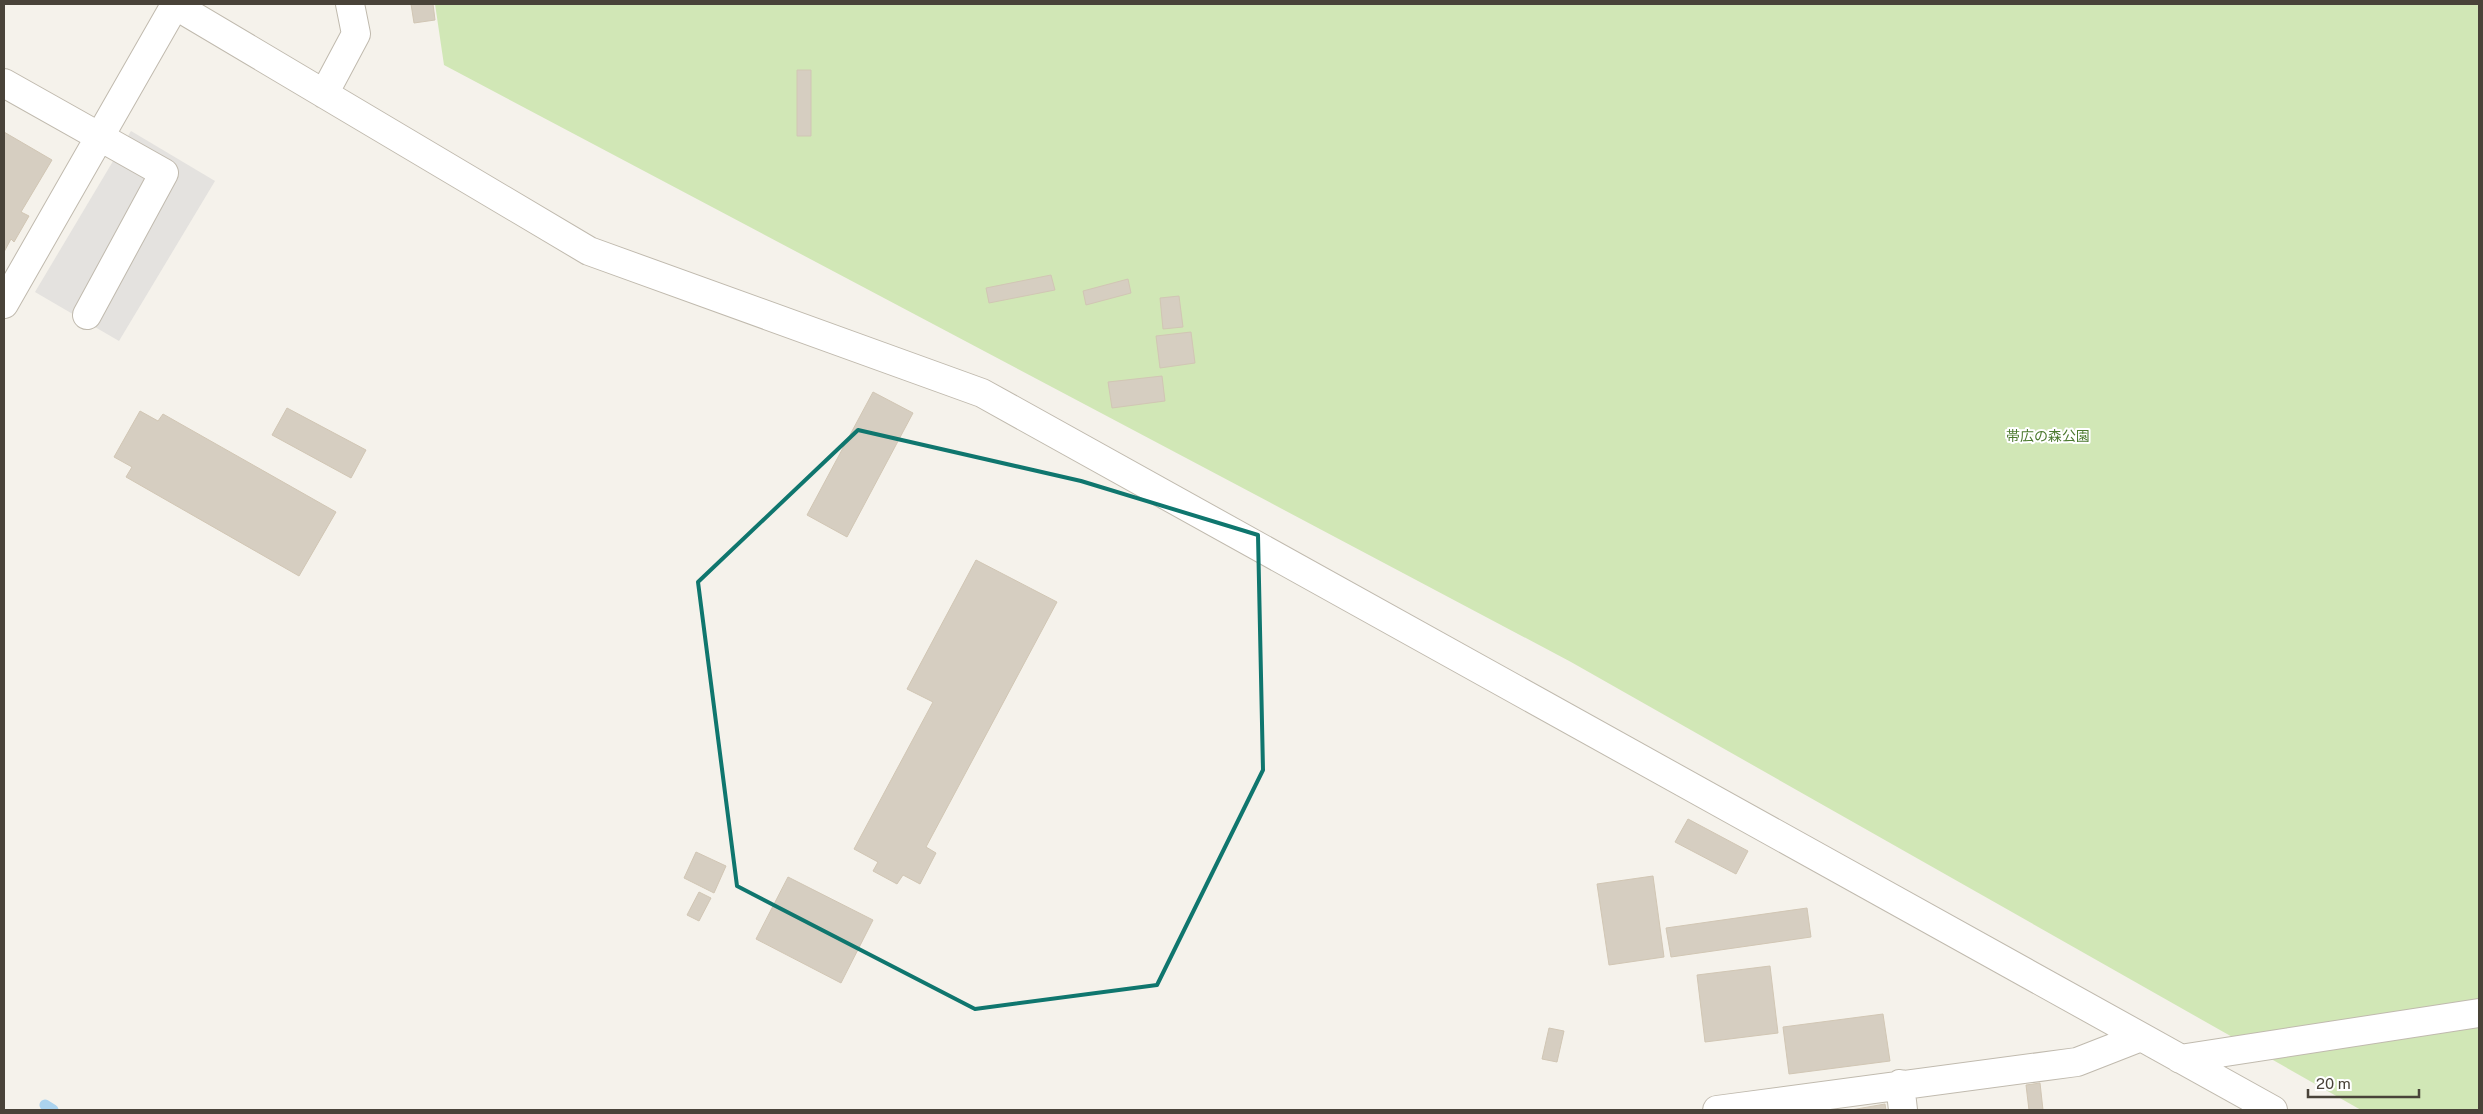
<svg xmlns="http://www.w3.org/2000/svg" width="2483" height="1114" font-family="'Public Sans','Noto Sans JP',sans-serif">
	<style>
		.green { fill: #d1e7b6 }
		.parking { fill: #e4e2df }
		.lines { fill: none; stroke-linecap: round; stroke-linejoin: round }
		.stream { stroke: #abd3ee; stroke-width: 11 }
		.building { fill: #d6cec1; stroke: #d1c6b4 }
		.minor-casing { stroke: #c0baae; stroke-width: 30 }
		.minor { stroke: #fff; stroke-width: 28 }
		.marked { fill: none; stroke: #0f766e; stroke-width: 4; stroke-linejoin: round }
		.labels { text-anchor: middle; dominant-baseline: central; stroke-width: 4; stroke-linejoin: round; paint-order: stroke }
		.park-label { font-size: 14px; fill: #4b792e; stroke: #fff }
	</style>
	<rect width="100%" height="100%" fill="#f5f2eb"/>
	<!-- green -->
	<path class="green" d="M435,4H2479V1110H2361L1571,662L444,65Z"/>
	<!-- parking -->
	<path class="parking" d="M131,131L215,181L119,341L35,292Z"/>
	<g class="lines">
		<!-- stream -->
		<path class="stream" d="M45,1105L53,1110"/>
	</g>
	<!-- building -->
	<path class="building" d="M411,4H433L435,20L414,23Z
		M797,70H811V136H797Z
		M4,132L52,160L21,212L29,216L14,242L11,239L4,252Z
		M1051,275L1055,290L989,303L986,288Z
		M1128,279L1131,293L1086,305L1083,291Z
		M1179,296L1183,327L1163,329L1160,298Z
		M1191,332L1195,363L1160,368L1156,336Z
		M1162,376L1165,401L1112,408L1108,382Z
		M873,392L913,413L847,537L807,515Z
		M287,408L366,450L351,478L272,435Z
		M140,411L158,421L163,414L336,512L299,576L126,477L132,467L114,457Z
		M976,560L1057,602L926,847L936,853L920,884L903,875L897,884L873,871L878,862L854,849L933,702L907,689Z
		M1688,819L1748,851L1736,874L1675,842Z
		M696,852L726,866L714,893L684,878Z
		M1653,876L1664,957L1609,965L1597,884Z
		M788,877L873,920L841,983L756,939Z
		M699,892L711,898L699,921L687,915Z
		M1807,908L1811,937L1671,957L1666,928Z
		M1770,966L1778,1033L1705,1042L1697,975Z
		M1883,1014L1890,1061L1789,1074L1783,1027Z
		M1549,1028L1564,1031L1557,1062L1542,1059Z
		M2040,1083L2043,1110H2029L2026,1085Z
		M1885,1104L1886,1110H1851Z"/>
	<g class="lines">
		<!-- minor casing -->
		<g class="minor-casing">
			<path id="minor" d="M173,4L589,251L982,393L2273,1110
				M4,83L164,173L87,315
				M324,94L356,34L350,4
				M4,304L175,5
				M2180,1059L2479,1013
				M1900,1084L1903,1110
				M1717,1110L2077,1062L2141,1037"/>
		</g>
		<!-- minor -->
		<use href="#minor" class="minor"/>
	</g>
	<!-- marked area -->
	<path class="marked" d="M858,430L1081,481L1258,535L1263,770L1157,985L975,1009L737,886L698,582Z"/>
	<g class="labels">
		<!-- park labels -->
		<g class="park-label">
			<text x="2048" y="436">帯広の森公園</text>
		</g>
	</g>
	<!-- border -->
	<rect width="2483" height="1114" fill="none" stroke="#494339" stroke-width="10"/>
	<!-- scale -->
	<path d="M2308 1089v8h111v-8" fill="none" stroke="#494339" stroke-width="2.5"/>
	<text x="2316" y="1089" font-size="15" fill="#494339" stroke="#ffffff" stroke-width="4" paint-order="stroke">20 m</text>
</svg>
